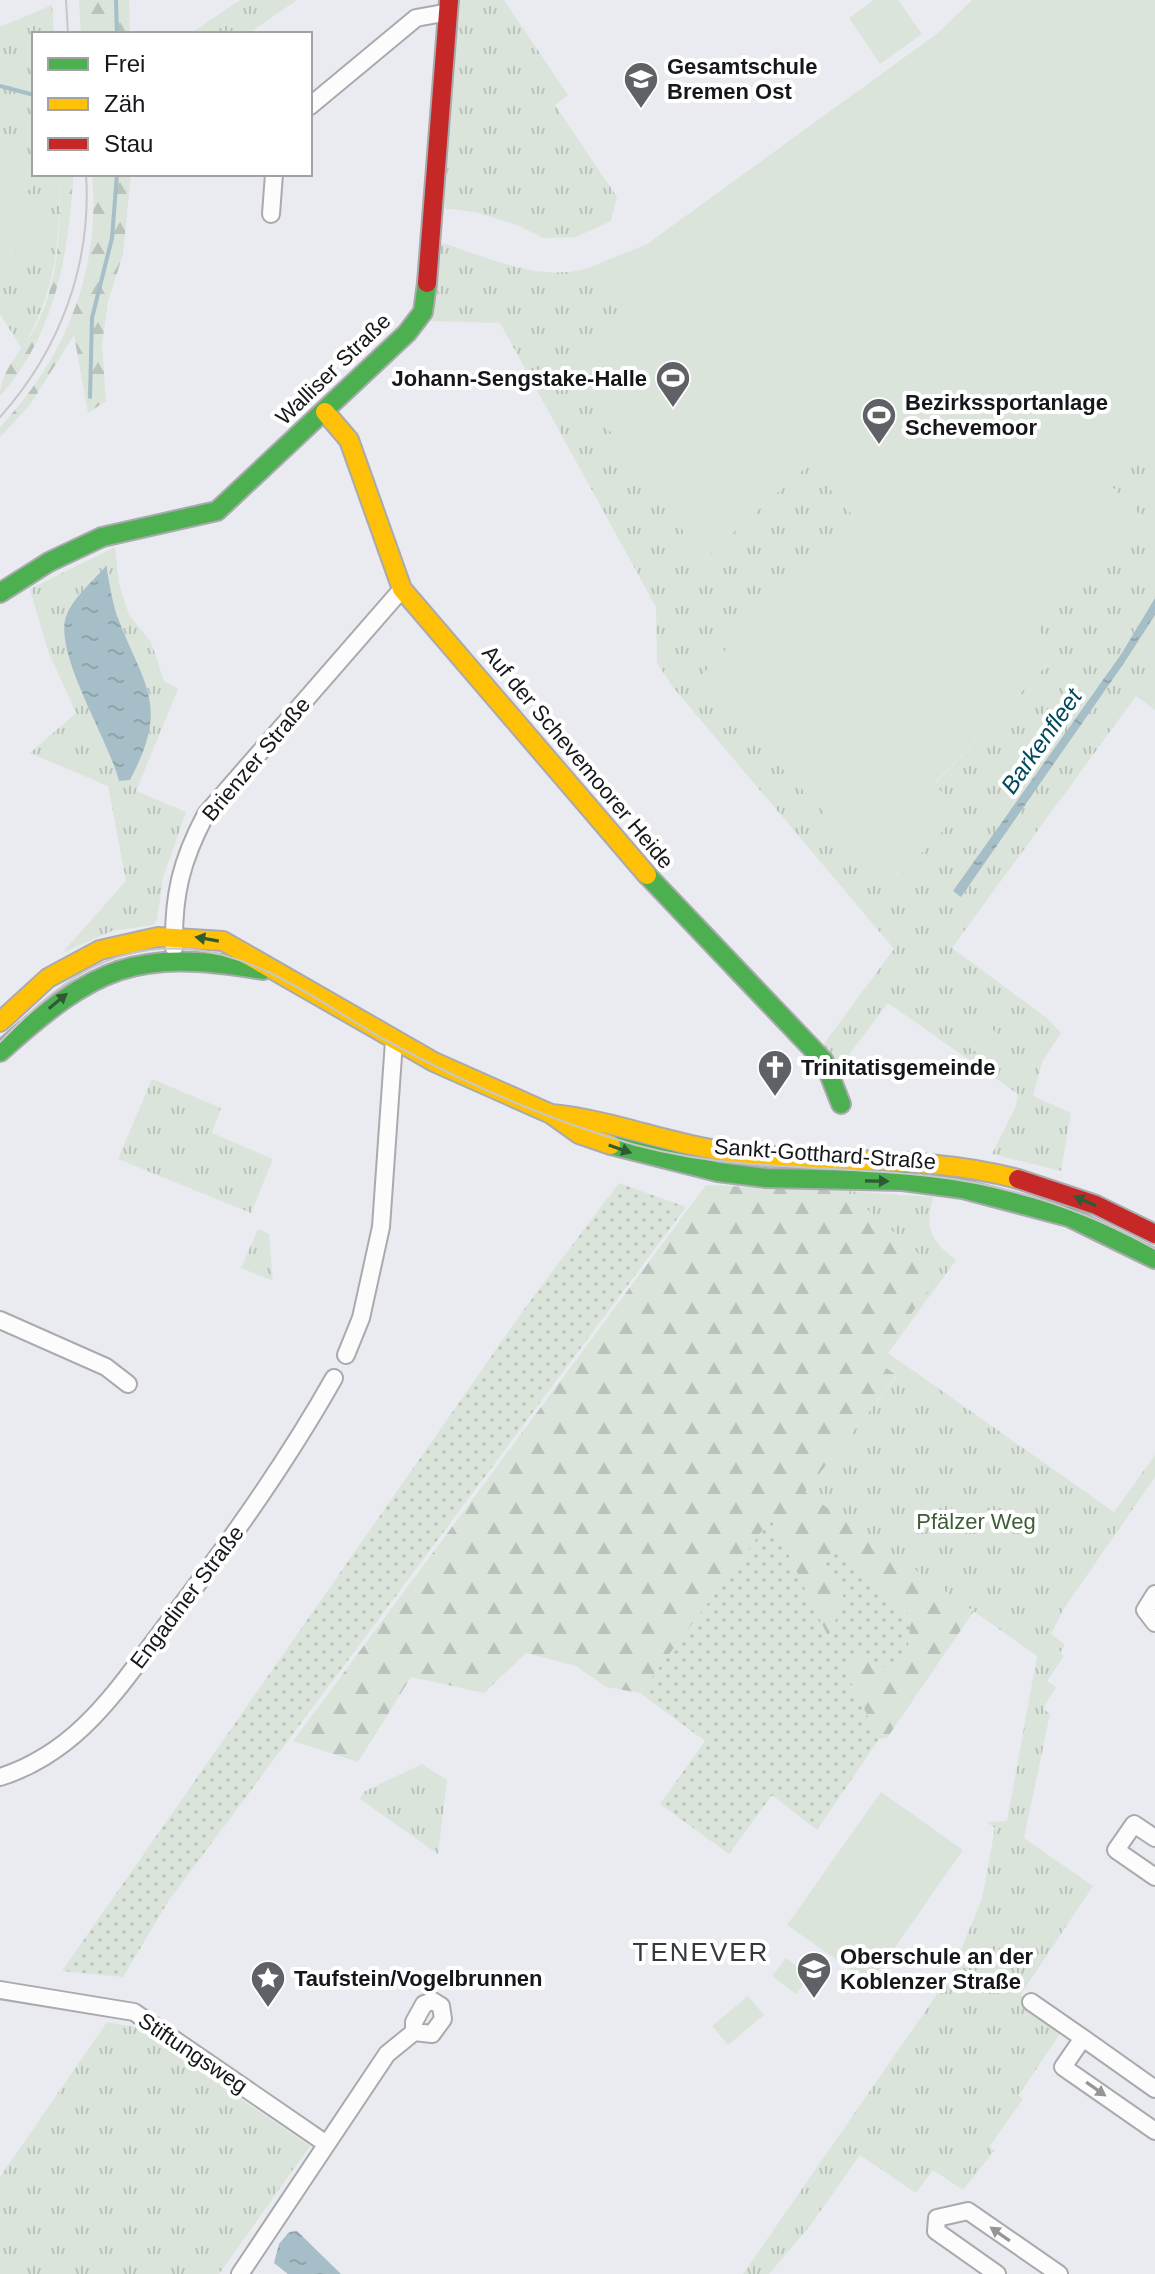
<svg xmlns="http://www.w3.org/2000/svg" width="1155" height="2274" font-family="Arial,sans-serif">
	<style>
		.grass { fill: url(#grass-dots) }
		.forest { fill: url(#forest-firs) }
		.park { fill: url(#park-tufts) }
		.pitch { fill: #dae4db }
		.water { fill: url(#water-ripples) }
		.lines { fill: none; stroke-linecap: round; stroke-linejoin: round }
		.stream { stroke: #a6bec7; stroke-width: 4 }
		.street-casing { stroke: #a9aaae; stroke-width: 20 }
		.fast-casing { stroke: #a9aaae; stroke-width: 22 }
		.slow-casing { stroke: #a9aaae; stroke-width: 22 }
		.jam-casing { stroke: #a9aaae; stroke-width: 22 }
		.street { stroke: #fcfcfd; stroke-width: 16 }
		.fast { stroke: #4caf50; stroke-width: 18 }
		.slow { stroke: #ffc107; stroke-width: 18 }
		.jam { stroke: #c62828; stroke-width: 18 }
		.tram { stroke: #c7c7c9; stroke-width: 2 }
		.oneway { fill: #2e5b33 }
		.oneway2 { fill: #949597 }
		.labels { text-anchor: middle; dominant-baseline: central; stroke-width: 8; stroke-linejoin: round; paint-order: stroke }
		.poi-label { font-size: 22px; font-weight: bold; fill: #16171b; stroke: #fff; text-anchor: start }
		.street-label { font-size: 22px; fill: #16171b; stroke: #fff }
		.park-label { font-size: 22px; fill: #3d5d37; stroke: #fff }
		.water-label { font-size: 24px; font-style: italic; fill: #00495d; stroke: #fff }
		.quarter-label { font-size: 26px; letter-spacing: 2px; fill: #353840; stroke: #fff }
	</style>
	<defs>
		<pattern id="grass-dots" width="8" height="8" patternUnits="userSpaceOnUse" patternTransform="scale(2)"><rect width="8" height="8" fill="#dae4db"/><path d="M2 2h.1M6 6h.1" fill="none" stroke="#bac3bb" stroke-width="1.8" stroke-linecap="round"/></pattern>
		<pattern id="forest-firs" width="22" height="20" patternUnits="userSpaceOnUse" patternTransform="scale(2)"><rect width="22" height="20" fill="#dae4db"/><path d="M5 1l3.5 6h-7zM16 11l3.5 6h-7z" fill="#bac3bb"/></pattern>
		<pattern id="park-tufts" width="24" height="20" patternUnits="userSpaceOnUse" patternTransform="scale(2)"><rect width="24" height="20" fill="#dae4db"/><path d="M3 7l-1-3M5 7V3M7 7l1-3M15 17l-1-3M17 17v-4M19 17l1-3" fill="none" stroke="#bac3bb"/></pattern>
		<pattern id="water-ripples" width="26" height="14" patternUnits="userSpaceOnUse" patternTransform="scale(2)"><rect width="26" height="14" fill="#a6bec7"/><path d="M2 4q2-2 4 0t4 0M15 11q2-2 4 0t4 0" fill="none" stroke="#8ea3aa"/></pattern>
	</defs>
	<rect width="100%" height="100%" fill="#eaebf0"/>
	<!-- grass -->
	<path class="grass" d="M619,1183L686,1207L169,1900L123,1977L62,1971L525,1308Z
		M771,1519L828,1635L845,1600L823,1561L836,1550L911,1616L908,1649L895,1672L856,1654L842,1664L879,1739L817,1830L772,1795L729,1854L660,1804L705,1741L640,1693Z"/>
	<!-- forest -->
	<path class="forest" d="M79,0H129L130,34H81Z
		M59,174H73V181C68,258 54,336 0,396C0,368 28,345 39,320C60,274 61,223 59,174Z
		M92,174H131L123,254L108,302L102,344L106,401L88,413L74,335L30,405L0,437V427C66,357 101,270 92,174Z
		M706,1185L846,1191L942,1273L878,1361L897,1375L806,1491L974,1611L887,1738L879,1739L842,1664L856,1653L895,1672L908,1649L911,1616L836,1551L823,1562L845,1600L828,1636L771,1519L640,1693L606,1687L576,1666L526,1653L484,1693L411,1677L358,1762L293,1741Z"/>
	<!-- park -->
	<path class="park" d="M240,0H297L248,34H190Z
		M458,0H504L568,95L555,105L617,197L611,221L576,237L543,238L519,226L479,213L444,208Z
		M52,5L54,34H34V174H59C61,239 56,292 22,349L0,314V27Z
		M440,242C487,257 539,283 588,268L628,323L562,365L704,559L809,464L854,517L697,680L934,785L1059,652L1036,628L1143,518L1105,480L1155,428V710L1136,696L952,948L1048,1019L1061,1033L1042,1062L1033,1096L1071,1113L1061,1171L992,1154L1016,1106L1018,1094L888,1003L842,1064L823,1045L894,949L672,686L657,663L656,607L500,323L429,321Z
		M115,547L119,584L129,615L151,642L164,681L178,689L136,791L186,812L163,878L157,920L153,925L112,931L62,953L126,881L108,786L30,753L76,713L48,651L30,589Z
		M152,1079L221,1108L212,1133L273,1159L251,1213L118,1159Z
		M846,1191L933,1197C925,1229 930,1240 956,1260L888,1353L1114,1512L1155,1455V1477L1063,1610L1051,1634L1065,1645L1060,1653L1064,1656L1047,1681L1056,1687L1043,1708L1050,1714L1024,1838L1093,1886L1021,1994L1025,2006L1061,2032L1019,2095L1023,2099L990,2146L994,2151L963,2190L933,2170L916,2193L860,2155L809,2227L769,2274H743L951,1974L982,1899L995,1828L987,1822L1007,1821L1037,1656L805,1492L897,1376L877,1361L941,1273Z
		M258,1229L269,1234L273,1281L241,1268Z
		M422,1764L447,1780L438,1854L360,1799L365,1791Z
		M107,2022L135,2027L310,2146L219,2274H0V2177Z"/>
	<!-- pitch -->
	<path class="pitch" d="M874,0H898L922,34L880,64L849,18Z
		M972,0H1155V428L1105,480L1143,518L1036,628L1059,652L934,784L961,811L893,884L697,680L853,516L809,464L704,559L561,365L628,323L588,268L647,244L938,33Z
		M21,153L40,182L21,195L46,233L0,263V164Z
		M973,1016L1007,1040L991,1062L957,1039Z
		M881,1792L963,1850L870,1983L787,1925Z
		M786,1958L810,1976L796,1994L772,1976Z
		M748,1996L764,2015L728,2045L712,2026Z"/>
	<!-- water -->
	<path class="water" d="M106,566C110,584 112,604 119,621C146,689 169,706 130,780L119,781C109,740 51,650 67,614C74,597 94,580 106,566Z
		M1155,598V615L1124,663L961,897L953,891L1122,653Z
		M297,2231L341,2274H288L274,2263L279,2244L289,2232Z"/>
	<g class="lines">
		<!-- stream -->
		<path class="stream" d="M116,0L117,34
			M0,86L34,95
			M90,397L92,318L112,238L117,174"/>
		<!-- street casing -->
		<g class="street-casing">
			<path id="street" d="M310,106L416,18L449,12
				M271,214L274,174
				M174,948C173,895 181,861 206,814L402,589
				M0,1320L106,1367L128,1384
				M346,1355L361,1318L381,1227L394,1041
				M1155,1594L1145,1610L1155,1623
				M0,1777C30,1768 60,1749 83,1727C115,1697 140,1659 167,1624C228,1545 285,1465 334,1378
				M1155,1838L1134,1824L1116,1850L1155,1877
				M0,1990L134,2012L325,2143
				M1031,2002L1083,2038
				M1155,2089L1083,2038L1063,2067L1155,2131
				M240,2274L387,2054L414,2032V2022L424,2004L433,2001L441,2006L443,2019L432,2034L414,2032
				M997,2274L936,2231L937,2218L968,2211L1059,2274"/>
		</g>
		<!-- fast casing -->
		<g class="fast-casing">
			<path id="fast" d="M0,593L49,562L102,537L217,511L407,333L423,312L427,283
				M647,875L824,1061L841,1104
				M0,1052C96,966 134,948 263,970
				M611,1145L718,1172L766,1178L903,1181L963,1189L1069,1217L1155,1259"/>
		</g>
		<!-- slow casing -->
		<g class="slow-casing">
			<path id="slow" d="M325,412L349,440L402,589L647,875
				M0,1022L48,978L100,950L158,937L223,941L434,1062L551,1114L579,1134L611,1145
				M551,1114C615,1120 673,1146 737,1153C831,1164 925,1154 1018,1179"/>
		</g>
		<!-- jam casing -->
		<g class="jam-casing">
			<path id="jam" d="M427,283L449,0
				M1018,1179L1096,1205L1155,1234"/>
		</g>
		<!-- street -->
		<use href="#street" class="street"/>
		<!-- fast -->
		<use href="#fast" class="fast"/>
		<!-- slow -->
		<use href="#slow" class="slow"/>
		<!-- jam -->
		<use href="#jam" class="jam"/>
		<!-- tram -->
		<path class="tram" d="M66,0L68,34
			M0,417C60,350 92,264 86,174
			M0,1042C55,986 105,943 188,949C264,955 326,1008 391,1043C461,1081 533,1113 609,1137C721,1174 817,1163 930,1176C1009,1185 1086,1210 1155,1249"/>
	</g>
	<!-- one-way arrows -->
	<defs><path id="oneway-solid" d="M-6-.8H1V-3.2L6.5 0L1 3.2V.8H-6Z" transform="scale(2)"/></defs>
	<g class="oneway">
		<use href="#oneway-solid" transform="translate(207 939) rotate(-170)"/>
		<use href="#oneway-solid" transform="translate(58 1001) rotate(-40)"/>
		<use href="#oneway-solid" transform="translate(620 1149) rotate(19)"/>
		<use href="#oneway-solid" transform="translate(877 1181) rotate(1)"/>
		<use href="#oneway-solid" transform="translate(1085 1201) rotate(-157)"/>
	</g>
	<g class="oneway2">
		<use href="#oneway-solid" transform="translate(1096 2089) rotate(35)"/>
		<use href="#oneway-solid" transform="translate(1000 2234) rotate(-145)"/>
	</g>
	<!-- icons -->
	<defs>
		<g id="school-pin" transform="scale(1.8)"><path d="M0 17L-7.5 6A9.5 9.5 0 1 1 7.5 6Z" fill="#606166" stroke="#fff"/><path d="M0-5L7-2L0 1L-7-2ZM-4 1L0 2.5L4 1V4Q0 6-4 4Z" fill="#fff"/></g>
		<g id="stadium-pin" transform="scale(1.8)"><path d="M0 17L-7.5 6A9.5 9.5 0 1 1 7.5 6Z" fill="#606166" stroke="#fff"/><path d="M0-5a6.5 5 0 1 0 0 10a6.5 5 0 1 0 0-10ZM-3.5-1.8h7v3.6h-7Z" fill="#fff"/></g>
		<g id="church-pin" transform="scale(1.8)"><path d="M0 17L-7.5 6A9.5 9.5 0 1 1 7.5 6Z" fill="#606166" stroke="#fff"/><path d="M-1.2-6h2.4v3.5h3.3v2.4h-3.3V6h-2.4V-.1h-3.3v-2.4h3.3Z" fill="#fff"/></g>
		<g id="sight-pin" transform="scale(1.8)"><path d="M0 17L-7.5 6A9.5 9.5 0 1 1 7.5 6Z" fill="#606166" stroke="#fff"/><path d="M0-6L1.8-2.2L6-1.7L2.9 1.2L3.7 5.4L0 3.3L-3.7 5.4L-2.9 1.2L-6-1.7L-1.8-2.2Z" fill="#fff"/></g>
	</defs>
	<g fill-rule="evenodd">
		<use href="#school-pin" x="641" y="79"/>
		<use href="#stadium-pin" x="673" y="378"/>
		<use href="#stadium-pin" x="879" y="415"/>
		<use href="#church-pin" x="775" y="1067"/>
		<use href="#school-pin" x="814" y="1969"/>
		<use href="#sight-pin" x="268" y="1978"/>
	</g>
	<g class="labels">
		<!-- poi labels -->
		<g class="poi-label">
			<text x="667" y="66">Gesamtschule<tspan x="667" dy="25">Bremen Ost</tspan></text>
			<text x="647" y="378" text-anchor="end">Johann-Sengstake-Halle</text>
			<text x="905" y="402">Bezirkssportanlage<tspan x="905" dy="25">Schevemoor</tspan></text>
			<text x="801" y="1067">Trinitatisgemeinde</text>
			<text x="840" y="1956">Oberschule an der<tspan x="840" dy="25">Koblenzer Straße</tspan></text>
			<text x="294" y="1978">Taufstein/Vogelbrunnen</text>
		</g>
		<!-- street labels -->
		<g class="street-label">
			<text transform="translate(333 369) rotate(-44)">Walliser Straße</text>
			<text transform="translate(578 757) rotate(50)">Auf der Schevemoorer Heide</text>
			<text transform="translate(256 759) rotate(-50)">Brienzer Straße</text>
			<text transform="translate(825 1154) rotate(4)">Sankt-Gotthard-Straße</text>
			<text transform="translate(187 1597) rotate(-53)">Engadiner Straße</text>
			<text transform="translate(193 2053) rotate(34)">Stiftungsweg</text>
		</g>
		<!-- park labels -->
		<g class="park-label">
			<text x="976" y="1521">Pfälzer Weg</text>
		</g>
		<!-- water labels -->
		<g class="water-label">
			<text transform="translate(1041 741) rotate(-55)">Barkenfleet</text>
		</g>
		<!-- quarter labels -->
		<g class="quarter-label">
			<text x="701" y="1952">TENEVER</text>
		</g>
	</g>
	<!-- legend -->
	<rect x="32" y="32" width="280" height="144" fill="#ffffff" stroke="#a2a2a4" stroke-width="2"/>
	<rect x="48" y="58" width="40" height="12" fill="#4caf50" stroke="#a2a2a4" stroke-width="2"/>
	<text x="104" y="72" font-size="24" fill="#16171b">Frei</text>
	<rect x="48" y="98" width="40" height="12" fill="#ffc107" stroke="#a2a2a4" stroke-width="2"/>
	<text x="104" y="112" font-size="24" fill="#16171b">Zäh</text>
	<rect x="48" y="138" width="40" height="12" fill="#c62828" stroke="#a2a2a4" stroke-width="2"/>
	<text x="104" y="152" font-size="24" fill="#16171b">Stau</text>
</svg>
